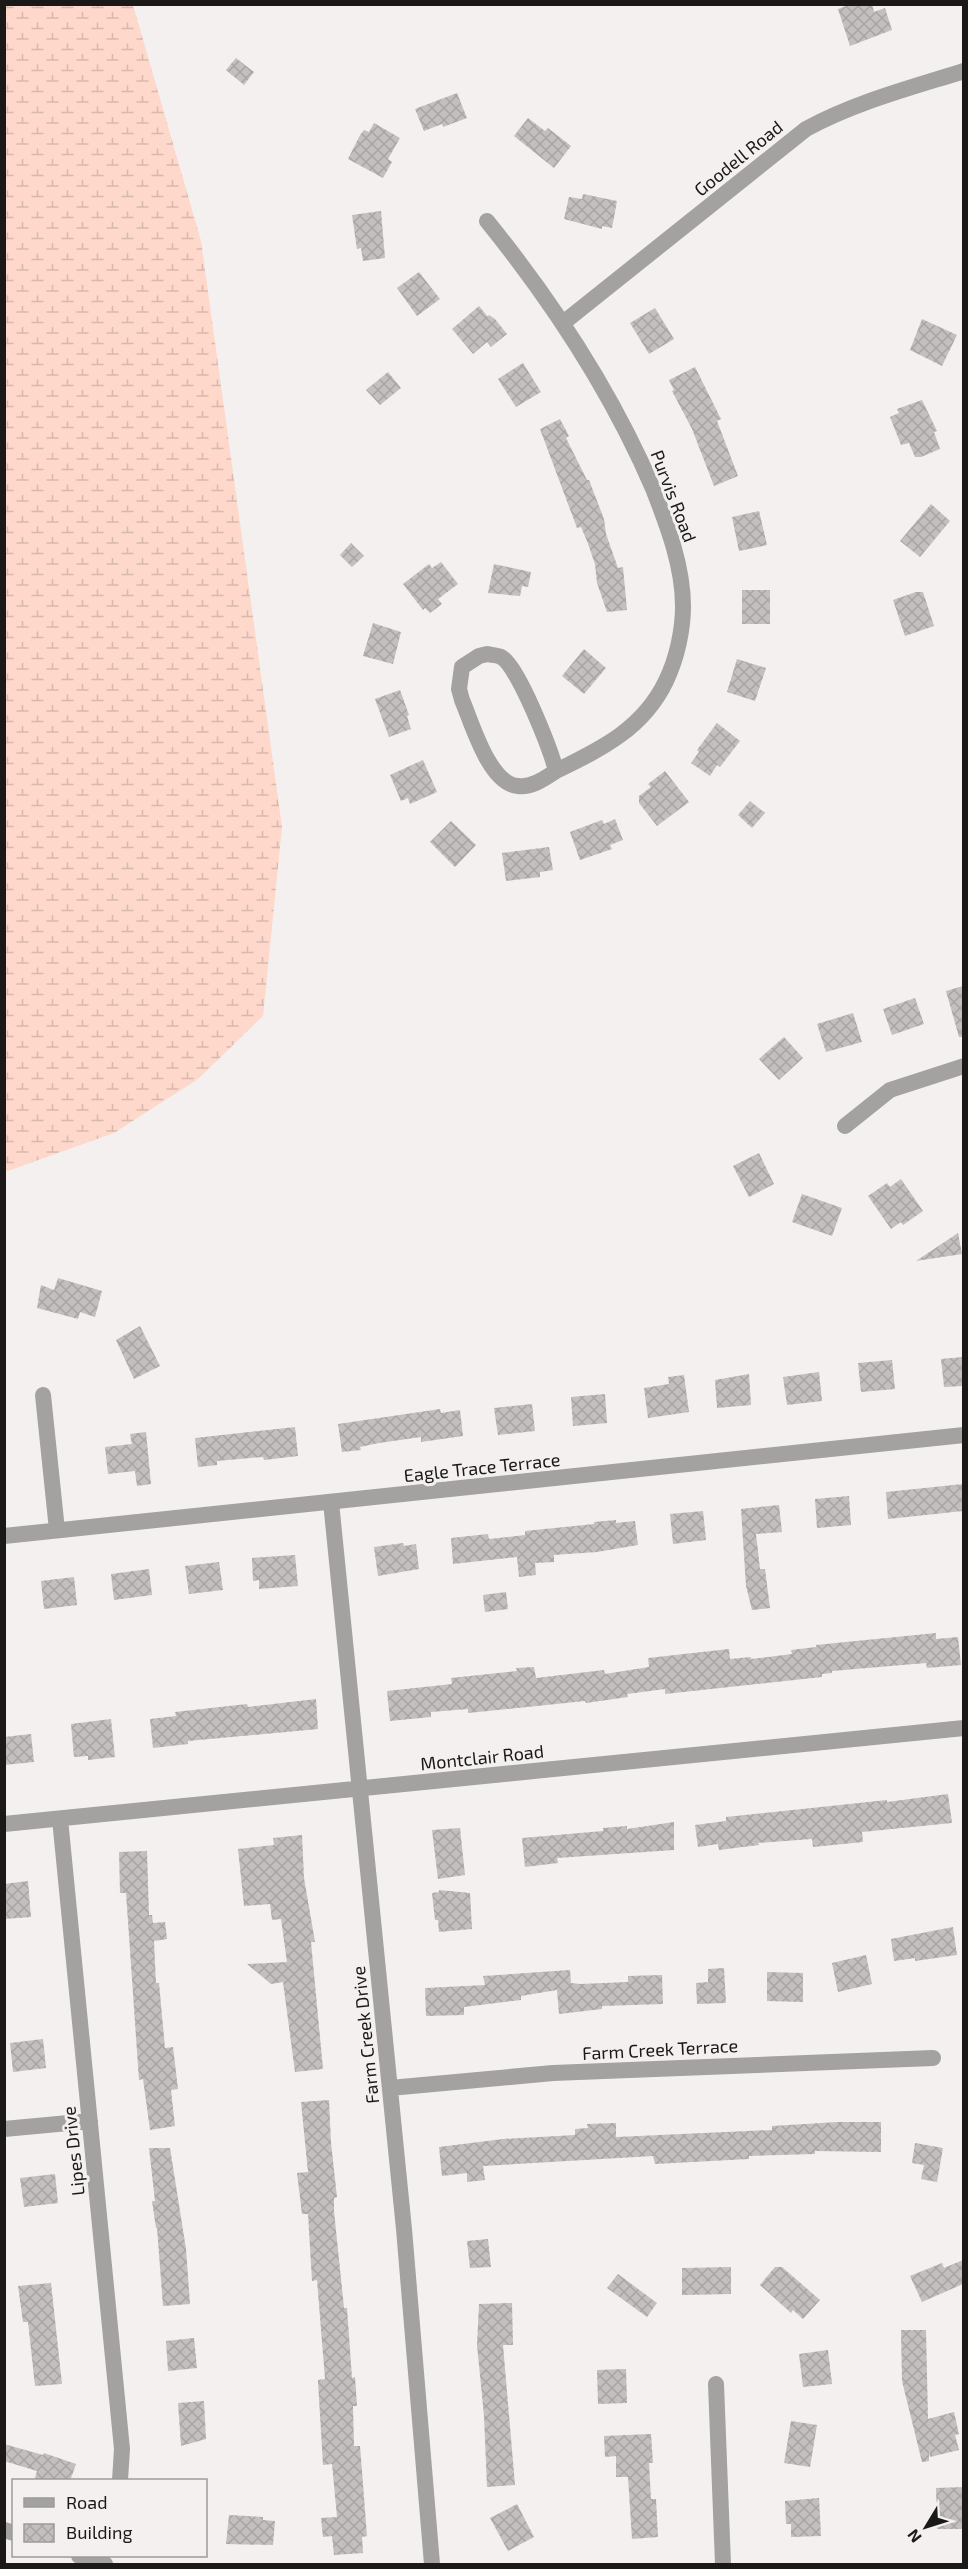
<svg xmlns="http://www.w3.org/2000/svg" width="968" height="2569" font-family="'Exo 2',sans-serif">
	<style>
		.wetland { fill: url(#wetland-marsh) }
		.building { fill: url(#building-cross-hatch) }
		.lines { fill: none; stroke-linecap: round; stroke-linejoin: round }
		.street { stroke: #a3a2a1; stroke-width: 16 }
		.labels { text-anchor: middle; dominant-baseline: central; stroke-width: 6; stroke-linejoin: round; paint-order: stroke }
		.street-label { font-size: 18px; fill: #1a1918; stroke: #f4f0ef }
	</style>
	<defs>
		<pattern id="wetland-marsh" width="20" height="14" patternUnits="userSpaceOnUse" patternTransform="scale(1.5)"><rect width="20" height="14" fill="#fdd8cb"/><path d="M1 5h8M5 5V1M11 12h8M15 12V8" fill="none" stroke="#d8b9ae"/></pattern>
		<pattern id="building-cross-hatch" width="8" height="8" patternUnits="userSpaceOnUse" patternTransform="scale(1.5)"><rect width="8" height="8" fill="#c3bfbe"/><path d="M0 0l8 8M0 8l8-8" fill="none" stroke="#a7a4a3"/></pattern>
	</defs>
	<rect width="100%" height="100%" fill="#f4f0ef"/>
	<!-- wetland -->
	<path class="wetland" d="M4,5H133L201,241L282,827L263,1016L198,1079L114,1133L5,1172Z"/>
	<!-- building -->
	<path class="building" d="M851,4H872L874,12L885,8L892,30L850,46L838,9Z
		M236,58L254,72L244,85L226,70Z
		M457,93L467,118L443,127L442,124L424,131L415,109Z
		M528,118L545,131L548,128L571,146L554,168L514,136Z
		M374,123L400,138L388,159L392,162L383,178L348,159L360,135L364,130L369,132Z
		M583,194L617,201L612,228L602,226V229L564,219L569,197L582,199Z
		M381,211L385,258L363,261L361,248L357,249L352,215Z
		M419,272L440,299L417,316L397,288Z
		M479,306L488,317L489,315L495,319L507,334L491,347L487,342L473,354L452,329Z
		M655,308L674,339L649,354L630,323Z
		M922,319L957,335L942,366L910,350Z
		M523,363L541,392L516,407L498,379Z
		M695,367L721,419L717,421L738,476L714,486L692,429L672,391L674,390L669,380Z
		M388,372L401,388L380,405L366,390Z
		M922,400L937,431L934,432L940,449L921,457H915L909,443L901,445L890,417L899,413L897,409Z
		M560,419L569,436L566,438L587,480H589L604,519L606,534L618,568L623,567L627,610L607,612L597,583L595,564L587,541L581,527L577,528L540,429Z
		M931,504L950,521L920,557L900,541Z
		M759,511L767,545L739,551L732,517Z
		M351,543L364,556L352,567L340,555Z
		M441,562L458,584L438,599L442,604L430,613L425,608L423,610L403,584L429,564L432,568Z
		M494,564L531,572L528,587L522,586L520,596L488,593Z
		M742,590H770V624H742Z
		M916,592H923L934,626L905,636L893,600Z
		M373,623L401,632L393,664L363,656Z
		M584,649L606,668L584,694L562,676Z
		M737,659L766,668L755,701L727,692Z
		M400,690L409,715L407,716L411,729L389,737L375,699Z
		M717,723L740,741L720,767L717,765L710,776L691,763L699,752L697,750Z
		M423,760L437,792L410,804L408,798L401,801L390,775Z
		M665,771L689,802L657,826L639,803V796L651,787L648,784Z
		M750,801L765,813L752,828L738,815Z
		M615,819L623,840L610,845L612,849L580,860L570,832L602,820L604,824Z
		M451,821L476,845L455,867L430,842Z
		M549,847L553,870L540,872V877L506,881L502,853Z
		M963,986V1037H959L946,991Z
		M915,998L924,1024L892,1035L883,1009Z
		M853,1013L862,1042L826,1052L817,1024Z
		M784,1037L803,1058L779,1080L759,1059Z
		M759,1153L774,1184L749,1197L733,1166Z
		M901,1179L923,1211L903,1225L901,1222L891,1229L868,1196L887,1183L890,1187Z
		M802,1194L842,1208L832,1236L792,1222Z
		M958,1233L962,1254L916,1261Z
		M58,1278L102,1291L95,1317L80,1312L78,1319L37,1308L41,1285L54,1290Z
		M140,1326L160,1366L134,1379L116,1340Z
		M963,1357V1386L944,1387L941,1359Z
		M892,1360L895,1389L861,1392L858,1363Z
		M819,1372L822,1401L787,1405L783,1377Z
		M749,1374L751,1405L717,1408L715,1380Z
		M684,1375L689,1412L648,1418L644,1388L669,1384L668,1377Z
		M605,1394L607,1423L573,1426L571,1397Z
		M532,1404L535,1431L498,1435L494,1408Z
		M440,1409L441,1413L460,1410L463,1436L421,1442V1437L379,1443L360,1447L361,1450L342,1452L338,1424Z
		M295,1427L298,1456L264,1460L263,1457L217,1461V1465L198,1467L195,1438Z
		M146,1432L151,1484L137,1486L135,1471L108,1474L105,1447L132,1444L130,1434Z
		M963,1484V1511L888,1519L886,1492Z
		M849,1496L851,1525L817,1528L815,1499Z
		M779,1505L782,1532L756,1534L760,1569H765L770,1608L752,1610L746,1586L741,1509Z
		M703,1511L706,1540L673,1544L670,1514Z
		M616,1520V1523L635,1521L638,1545L597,1552L554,1555V1562L535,1563L536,1575L519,1577L517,1557L453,1564L451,1538L488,1534L489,1539L525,1535V1531L594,1524V1522Z
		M403,1543L404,1546L416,1544L419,1569L378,1576L374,1547Z
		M295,1555L298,1586L259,1589V1580L253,1581L252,1558Z
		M219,1562L223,1590L189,1594L185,1566Z
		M149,1569L152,1595L114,1600L111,1574Z
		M74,1577L77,1605L44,1609L41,1581Z
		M506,1592L508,1609L485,1612L483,1595Z
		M936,1633V1639L958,1637L961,1665L927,1668L926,1663L832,1671V1673L822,1674V1677L665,1694V1689L627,1694L628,1697L586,1703L585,1701L468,1713V1709L431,1712V1717L390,1721L387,1691L452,1684L451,1678L517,1671L516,1668L534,1667L536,1678L604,1670L605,1674L649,1667L648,1658L729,1649L730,1659L751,1657V1659L792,1654L791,1650L816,1647V1645Z
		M316,1699L318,1729L188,1741V1744L153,1748L150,1719L176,1716L175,1712L247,1704L248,1707Z
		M111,1719L115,1757L88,1760V1756L74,1757L71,1724Z
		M31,1734L34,1762L4,1765V1737Z
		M948,1794L952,1823L862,1832L863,1842L813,1847L812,1839L758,1843L759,1845L719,1850L718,1844L698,1847L695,1825L726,1821V1817L887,1800V1802Z
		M674,1822V1850L557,1858L558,1863L525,1867L522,1838L603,1831V1828L627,1826V1829Z
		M460,1828L465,1875L438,1879L432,1830Z
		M302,1835L304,1878L315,1942H311L323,2069L295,2072L283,1982L271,1984L247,1964L287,1962L281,1919L272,1920L270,1904L244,1906L238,1849L274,1845L273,1838Z
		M147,1851L149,1915H152L153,1923L165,1922L167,1939L154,1941L156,1983H159L165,2048L173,2047L178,2089L171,2090L175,2126L150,2130L143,2079L139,2080L126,1893H120L119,1852Z
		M28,1881L31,1917L4,1919V1884Z
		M439,1890L470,1893L472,1929L439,1932L438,1920H435L432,1893L439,1892Z
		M953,1927L957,1955L915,1961V1958L894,1961L891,1939Z
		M866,1955L872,1984L838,1992L832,1963Z
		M724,1968L726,2003L697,2004L696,1983L708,1982V1969Z
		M570,1970L571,1983L580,1984L628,1982V1976L662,1975L663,2004L602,2006V2009L559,2014L557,1990L521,1996V2000L464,2007V2015L426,2016L425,1988L485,1985L483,1976Z
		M767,1972L803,1973V2002L767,2001Z
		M43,2039L46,2068L13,2072L10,2043Z
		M329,2100L331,2143L337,2197L334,2198V2211L344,2308H347L352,2378L355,2377L357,2406H353L354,2446H360L367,2536L362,2537L363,2553L334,2555L332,2536L323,2537L321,2518L337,2517L332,2464L323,2465L318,2382V2380L325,2379L317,2280L312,2281L308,2214H302L297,2173L308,2172L301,2102Z
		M838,2122H881V2152L815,2151V2154L749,2156V2159L655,2164L653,2156L483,2166L485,2180L467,2182V2173L442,2176L439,2147L503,2139L575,2135V2129L588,2128L587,2124L616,2123V2137L772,2130V2126Z
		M915,2143L943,2148L937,2182L921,2179L924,2165L912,2163Z
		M149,2148H170L186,2249L190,2304L163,2306L157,2228H156L152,2201H155Z
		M55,2174L58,2203L24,2207L20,2178Z
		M488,2239L491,2267L470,2268L467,2241Z
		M963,2260V2284L922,2302L910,2276L942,2263L944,2268Z
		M731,2267V2294L682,2295V2268Z
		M775,2267H782L820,2300L803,2319L793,2310L791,2313L760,2285Z
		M618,2274L657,2303L647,2317L607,2288Z
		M51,2283L62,2384L35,2386L28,2322H23L18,2286Z
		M512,2303L513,2345H503L515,2485L487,2487L484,2416L477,2345L479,2304Z
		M901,2330H926L928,2419L954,2412L959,2434L955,2435L959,2450L930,2457L929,2451V2461L922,2462L902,2381Z
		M194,2338L197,2368L168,2371L166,2341Z
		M828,2350L832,2384L803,2387L799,2354Z
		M626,2369L627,2403L598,2404L597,2370Z
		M204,2401L206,2439L181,2446L178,2403Z
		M791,2421L817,2425L810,2467L784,2463Z
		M651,2434L653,2463H649L651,2499H656L658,2537L632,2539L628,2477H616V2456L605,2457L604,2436Z
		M4,2444L43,2455L44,2453L76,2464L70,2481H34L37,2471L4,2461Z
		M963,2487V2529H937L936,2488Z
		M819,2498L821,2536L791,2537V2524H786L785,2501Z
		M517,2504L534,2537L508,2551L490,2518Z
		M229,2515L263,2517V2520L275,2521L273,2545L226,2544Z"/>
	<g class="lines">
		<!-- street -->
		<path class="street" d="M487,221C554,304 612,392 654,491C668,527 683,567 683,606C683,630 677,658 666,681C643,729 601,749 556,771
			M563,323L806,129C856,102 910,88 964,71
			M487,654C491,655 498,655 501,657C518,665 551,751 556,771C545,778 532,788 518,786C489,784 472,723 462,700L459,689L462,667L479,656Z
			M845,1126L890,1090L964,1066
			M43,1395L57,1530
			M331,1502L404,2229L432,2564
			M4,1536L964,1435
			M60,1819L122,2449L120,2480
			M4,1824L964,1728
			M390,2088L553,2073L933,2058
			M4,2129L90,2121
			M716,2384L723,2564
			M4,2530L14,2533
			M79,2556L105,2564"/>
	</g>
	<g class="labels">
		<!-- street labels -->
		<g class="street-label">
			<text transform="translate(738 158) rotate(-39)">Goodell Road</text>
			<text transform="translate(674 496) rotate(69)">Purvis Road</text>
			<text transform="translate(482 1467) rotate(-6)">Eagle Trace Terrace</text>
			<text transform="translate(482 1757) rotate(-6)">Montclair Road</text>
			<text transform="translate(365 2035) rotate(-96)">Farm Creek Drive</text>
			<text transform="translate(660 2049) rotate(-3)">Farm Creek Terrace</text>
			<text transform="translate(73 2151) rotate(-96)">Lipes Drive</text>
		</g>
	</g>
	<!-- border -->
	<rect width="968" height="2569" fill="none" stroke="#1a1918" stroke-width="12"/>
	<!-- legend -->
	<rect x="12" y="2479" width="195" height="78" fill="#f4f0ef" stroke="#9d9a99" stroke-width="1.5"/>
	<rect x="24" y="2498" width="30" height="9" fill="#a3a2a1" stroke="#9d9a99" stroke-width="1.5"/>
	<text x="66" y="2509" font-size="18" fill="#1a1918">Road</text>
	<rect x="24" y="2524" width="30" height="18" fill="url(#building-cross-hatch)" stroke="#9d9a99" stroke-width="1.5"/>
	<text x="66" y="2539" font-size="18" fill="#1a1918">Building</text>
	<!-- north arrow -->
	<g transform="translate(926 2527) rotate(232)" stroke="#f4f0ef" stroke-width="4.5" paint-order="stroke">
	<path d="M0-4.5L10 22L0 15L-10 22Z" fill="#1a1918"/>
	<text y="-9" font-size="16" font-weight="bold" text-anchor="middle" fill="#1a1918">N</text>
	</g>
</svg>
